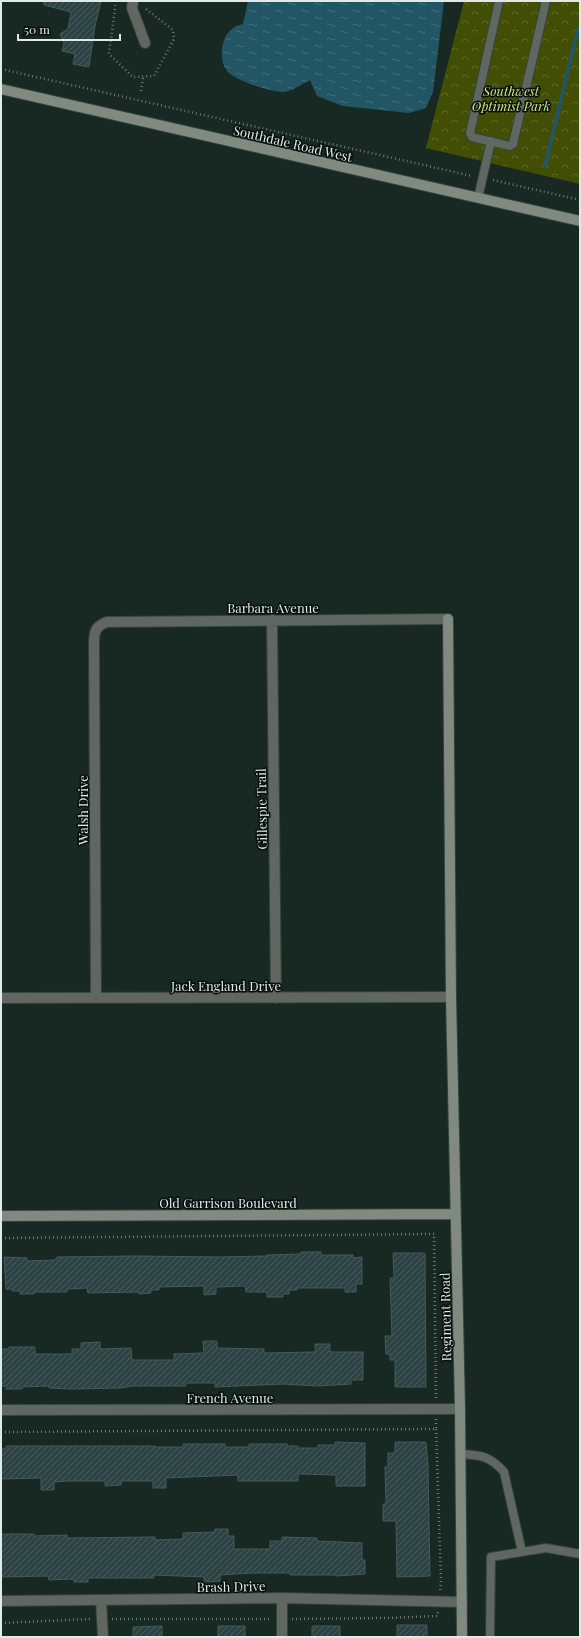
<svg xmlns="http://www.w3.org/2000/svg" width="581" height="1638" font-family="'Playfair Display',serif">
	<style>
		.park { fill: url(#park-crowns) }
		.water { fill: url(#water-ripples) }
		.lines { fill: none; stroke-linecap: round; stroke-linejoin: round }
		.stream { stroke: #235665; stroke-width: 4 }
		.building { fill: url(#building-hatch); stroke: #455b5b }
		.lane-casing { stroke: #33443e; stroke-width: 10 }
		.street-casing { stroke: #33443e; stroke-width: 12 }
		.secondary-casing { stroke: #33443e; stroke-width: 12 }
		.path { stroke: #6b7a74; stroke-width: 2.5; stroke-dasharray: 1 3; stroke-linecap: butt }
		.lane { stroke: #606660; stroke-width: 8 }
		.street { stroke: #606660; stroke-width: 10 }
		.secondary { stroke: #818a81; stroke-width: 10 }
		.labels { text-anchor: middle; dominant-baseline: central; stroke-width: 3; stroke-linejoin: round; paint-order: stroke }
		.park-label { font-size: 13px; font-style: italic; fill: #d1e883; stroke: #080f0d }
		.street-label { font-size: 13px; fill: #e0ebe7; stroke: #080f0d }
	</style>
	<defs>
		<pattern id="park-crowns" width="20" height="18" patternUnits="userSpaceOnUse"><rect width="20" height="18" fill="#424e03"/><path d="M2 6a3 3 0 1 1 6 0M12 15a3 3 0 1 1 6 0" fill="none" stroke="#5d6828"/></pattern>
		<pattern id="water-ripples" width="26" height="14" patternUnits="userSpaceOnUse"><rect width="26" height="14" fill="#235665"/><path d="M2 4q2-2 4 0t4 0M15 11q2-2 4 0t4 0" fill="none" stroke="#436e7b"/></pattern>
		<pattern id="building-hatch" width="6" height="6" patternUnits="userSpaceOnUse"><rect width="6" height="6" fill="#2d4242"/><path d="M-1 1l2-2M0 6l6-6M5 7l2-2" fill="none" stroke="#4b5d5d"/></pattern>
	</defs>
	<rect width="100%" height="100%" fill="#172922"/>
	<!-- park -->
	<path class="park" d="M464,1H580V184L426,148Z"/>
	<!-- water -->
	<path class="water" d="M248,1H444L433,92L426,108L409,113L343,106L317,96L310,80C302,84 291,92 282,92C270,92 234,80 227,71C218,60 221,37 232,29C235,26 240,25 243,24Z"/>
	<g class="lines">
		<!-- stream -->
		<path class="stream" d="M545,166L575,41L580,27"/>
	</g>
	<!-- building -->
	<path class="building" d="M44,1H101L95,26L89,67L73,64L75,54L62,51L64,43L60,34L68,29L71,12L44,5Z
		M301,1252H321V1255H353V1258L362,1257V1284H356V1292H345V1288H297V1290H289V1294H283V1297H267V1292H246L245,1286L216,1287V1294L204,1295V1286L159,1287V1290H151V1293L139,1294V1292L88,1293L87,1288L67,1289V1292H34V1294H20V1291H12V1289H6L4,1257L27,1258V1261L55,1260L57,1257L136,1256L218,1257L267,1256V1255L301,1254Z
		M393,1253H425L426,1387H395V1360H390V1354H386L385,1336H392L390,1278H394Z
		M203,1341H217V1348L264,1349V1353L315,1352V1344H330V1352H363V1380H351V1384L318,1386L283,1384L215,1387V1383H186V1386H133L120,1388L72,1389L49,1388V1386L22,1387V1389H6V1386H1V1349H9V1347H35V1354H72V1349H81V1343L100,1342V1349L131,1348L132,1360H174V1354L204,1353Z
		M335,1442L365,1443V1486H336V1475L298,1474V1481H238V1475L166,1478V1488H153V1481H121V1485L105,1486V1481H68L54,1482V1490H41V1478L1,1479V1449H6V1446H155V1447H183V1444H225V1447H249V1444H287V1446H298V1448H318V1445H335Z
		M395,1442H426L428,1466L430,1576L397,1577L396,1521H383V1504H386L385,1467H388V1453H395Z
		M215,1529H228V1536H234V1549H270V1541H282V1537L317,1538V1541L362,1543V1560H365V1574L336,1576V1575H290V1573H252L220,1575V1581L208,1582L204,1581V1577L154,1575V1578H88V1582H74V1579L49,1580L48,1576L1,1577V1534H34V1536L67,1535V1538L155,1537V1540L183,1539V1533L215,1532Z
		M397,1625H427V1637H397Z
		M162,1626V1637H133V1627Z
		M218,1626H245V1637H218Z
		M312,1626H340V1637H312Z"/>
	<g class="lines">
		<!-- lane casing -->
		<g class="lane-casing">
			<path id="lane" d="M499,1L470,133L472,137L510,146L513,144L546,1
				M478,198L491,141
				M460,1454C481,1455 490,1456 504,1472L522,1552
				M490,1637L491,1557L546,1548L580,1554"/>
		</g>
		<!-- street casing -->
		<g class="street-casing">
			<path id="street" d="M133,1L132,8L145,43
				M272,620L276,998
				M96,997L94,643C94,631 96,626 107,622L448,619
				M1,998L451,997
				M1,1410L460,1409
				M101,1600L103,1637
				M1,1601L282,1598L462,1602
				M282,1637V1598"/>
		</g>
		<!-- secondary casing -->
		<g class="secondary-casing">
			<path id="secondary" d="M1,89L580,221
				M448,619L451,997L460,1409L462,1637
				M1,1216L455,1214"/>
		</g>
		<!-- path -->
		<path class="path" d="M116,1L109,54L133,77L154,76L174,39L173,30L146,9
			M1,69L472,176
			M141,91L143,77
			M493,180L580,200
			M1,1238L434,1234L436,1398
			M436,1429L441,1581L440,1591
			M1,1432L436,1429V1419
			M112,1619H271
			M292,1619L387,1618L437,1616L438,1612
			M1,1623L91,1619"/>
		<!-- lane -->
		<use href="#lane" class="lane"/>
		<!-- street -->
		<use href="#street" class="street"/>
		<!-- secondary -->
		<use href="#secondary" class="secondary"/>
	</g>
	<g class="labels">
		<!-- park labels -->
		<g class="park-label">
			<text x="511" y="90">Southwest<tspan x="511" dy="15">Optimist Park</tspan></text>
		</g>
		<!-- street labels -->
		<g class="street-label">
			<text transform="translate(293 143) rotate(13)">Southdale Road West</text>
			<text x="273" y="607">Barbara Avenue</text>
			<text transform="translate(261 809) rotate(-91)">Gillespie Trail</text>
			<text transform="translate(82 810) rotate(-90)">Walsh Drive</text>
			<text x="226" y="985">Jack England Drive</text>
			<text x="228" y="1202">Old Garrison Boulevard</text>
			<text transform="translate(445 1317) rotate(-91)">Regiment Road</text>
			<text x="230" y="1397">French Avenue</text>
			<text transform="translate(231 1586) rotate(-1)">Brash Drive</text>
		</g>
	</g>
	<!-- border -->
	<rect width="581" height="1638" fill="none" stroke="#e0ebe7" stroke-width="4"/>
	<!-- scale -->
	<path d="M18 34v6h102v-6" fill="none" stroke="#e0ebe7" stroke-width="2"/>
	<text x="24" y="34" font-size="12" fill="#e0ebe7" stroke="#080f0d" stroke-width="3" paint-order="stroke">50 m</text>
</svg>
